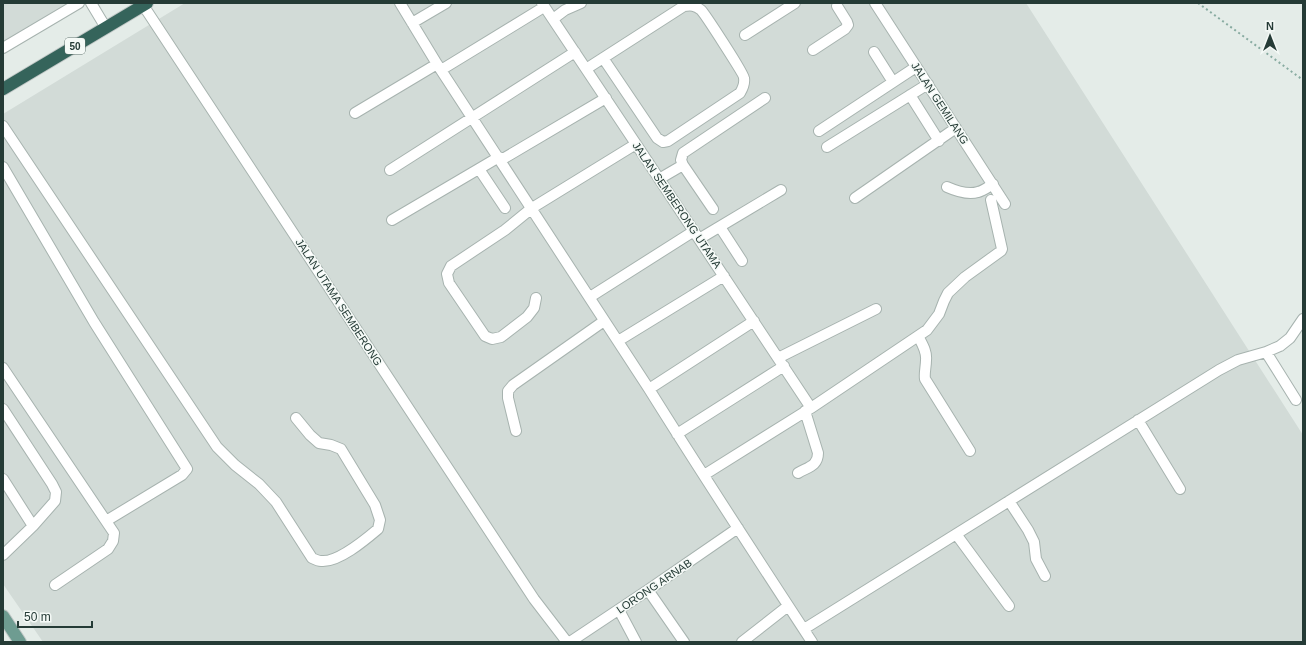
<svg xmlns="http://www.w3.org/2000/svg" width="1306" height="645" font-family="Arial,sans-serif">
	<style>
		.built { fill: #d2dbd7 }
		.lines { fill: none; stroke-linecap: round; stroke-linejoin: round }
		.minor-casing { stroke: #a7b3af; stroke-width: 12 }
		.major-casing { stroke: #c2c8c7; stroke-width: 14 }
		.highway-casing { stroke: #c2c8c7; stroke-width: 14 }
		.path { stroke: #88aba1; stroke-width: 2; stroke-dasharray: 2 3; stroke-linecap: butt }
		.minor { stroke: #fff; stroke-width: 10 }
		.major { stroke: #6e9c91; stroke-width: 12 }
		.highway { stroke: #35645b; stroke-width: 12 }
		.labels { text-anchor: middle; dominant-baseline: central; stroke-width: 3; stroke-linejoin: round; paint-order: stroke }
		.shield { fill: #f4f9f6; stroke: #637470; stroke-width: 1 }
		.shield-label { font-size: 10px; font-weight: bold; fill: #253b36 }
		.street-label { font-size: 11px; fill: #253b36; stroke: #f4f9f6 }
	</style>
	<rect width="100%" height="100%" fill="#e4ece8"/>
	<!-- built -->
	<path class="built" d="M3,3H85L3,52Z
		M185,3H1026L1303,435V642H43L3,584V114Z"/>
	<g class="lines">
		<!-- minor casing -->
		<g class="minor-casing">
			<path id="minor" d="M91,3L106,28
				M400,3L437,64L649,389C702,474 757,558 812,642
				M542,3L636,144L811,408
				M875,3L1005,204
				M143,5L534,599L567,642
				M553,19L565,10L581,3
				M412,23L446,3
				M745,35L795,3
				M3,48L79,3
				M813,50L845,29L848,25L847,22L837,6
				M874,52L893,82
				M586,69L684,6C691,5 695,5 701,10C705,14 744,74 744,78C745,84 743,88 740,93L668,141L663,142L657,138L603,58
				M441,70L544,7
				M910,95L939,141
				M355,113L437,64
				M3,126L217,447L235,465L259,484L276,502L312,558C314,559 318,561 321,561C338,563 365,540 378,529L380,520L375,505L341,449L331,445L319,443L310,435L296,418
				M819,131L916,67
				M827,147L928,84
				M501,160L606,98
				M683,165L681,160L683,153L765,98
				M3,167L94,322L187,469L182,475L106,521
				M479,169L505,208
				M390,170L575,52
				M659,179L683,165L713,209
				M947,187C956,191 968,195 978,192C983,191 988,187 993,184
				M855,198L956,128
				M392,220L499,157
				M720,227L742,261
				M699,239L781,190
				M590,297L694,231
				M536,298L534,308L527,317L501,337L492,339L485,336L449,283L447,274L451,266L505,230L532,208L636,144
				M918,336C922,344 927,351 926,360C926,367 924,373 925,379L970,451
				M618,341L724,276
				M1266,352L1296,400
				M778,358L876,309
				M3,368L114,533L113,541L108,549L55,585
				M649,389L754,321
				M3,409L52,484L56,492L55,501L33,526L3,555
				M1138,420L1180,489
				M516,431L508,398V391L513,385L604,321
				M677,434L784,366
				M798,473C808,467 818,466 818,453L805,411
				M704,475L811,408L927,330L939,314L944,301L948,293L965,277L1001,251L1002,249L991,200
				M3,479L33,526
				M1009,501L1028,530L1034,542L1036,559L1045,576
				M956,534L1009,606
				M648,590L684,642
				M619,610L636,642
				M804,629L1219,370L1238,360L1266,352L1280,346L1290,338L1303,319
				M570,642L648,590L738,528
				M742,642L788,606"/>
		</g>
		<!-- major casing -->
		<g class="major-casing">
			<path id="major" d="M3,616L20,642"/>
		</g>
		<!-- highway casing -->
		<g class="highway-casing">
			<path id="highway" d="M3,89L147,3"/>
		</g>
		<!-- path -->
		<path class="path" d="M1198,3L1303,80"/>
		<!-- minor -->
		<use href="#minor" class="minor"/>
		<!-- major -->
		<use href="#major" class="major"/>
		<!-- highway -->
		<use href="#highway" class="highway"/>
	</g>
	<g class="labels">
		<!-- shield labels -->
		<rect class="shield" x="65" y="38" width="20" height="16" rx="3"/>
		<g class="shield-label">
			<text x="75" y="46">50</text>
		</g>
		<!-- street labels -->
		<g class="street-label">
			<text transform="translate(940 103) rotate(57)">JALAN GEMILANG</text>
			<text transform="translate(677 205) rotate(56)">JALAN SEMBERONG UTAMA</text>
			<text transform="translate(339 302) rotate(57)">JALAN UTAMA SEMBERONG</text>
			<text transform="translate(654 586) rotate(-34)">LORONG ARNAB</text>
		</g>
	</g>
	<!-- border -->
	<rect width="1306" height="645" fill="none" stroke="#253b36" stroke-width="8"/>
	<!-- north arrow -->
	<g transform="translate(1270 36)" stroke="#f4f9f6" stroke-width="3" paint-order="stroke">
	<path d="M0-3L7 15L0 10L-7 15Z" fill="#253b36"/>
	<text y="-6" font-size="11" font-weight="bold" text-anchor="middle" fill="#253b36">N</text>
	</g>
	<!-- scale -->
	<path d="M18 621v6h74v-6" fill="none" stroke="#253b36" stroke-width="2"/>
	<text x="24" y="621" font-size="12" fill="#253b36" stroke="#f4f9f6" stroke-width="3" paint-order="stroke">50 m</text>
</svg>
